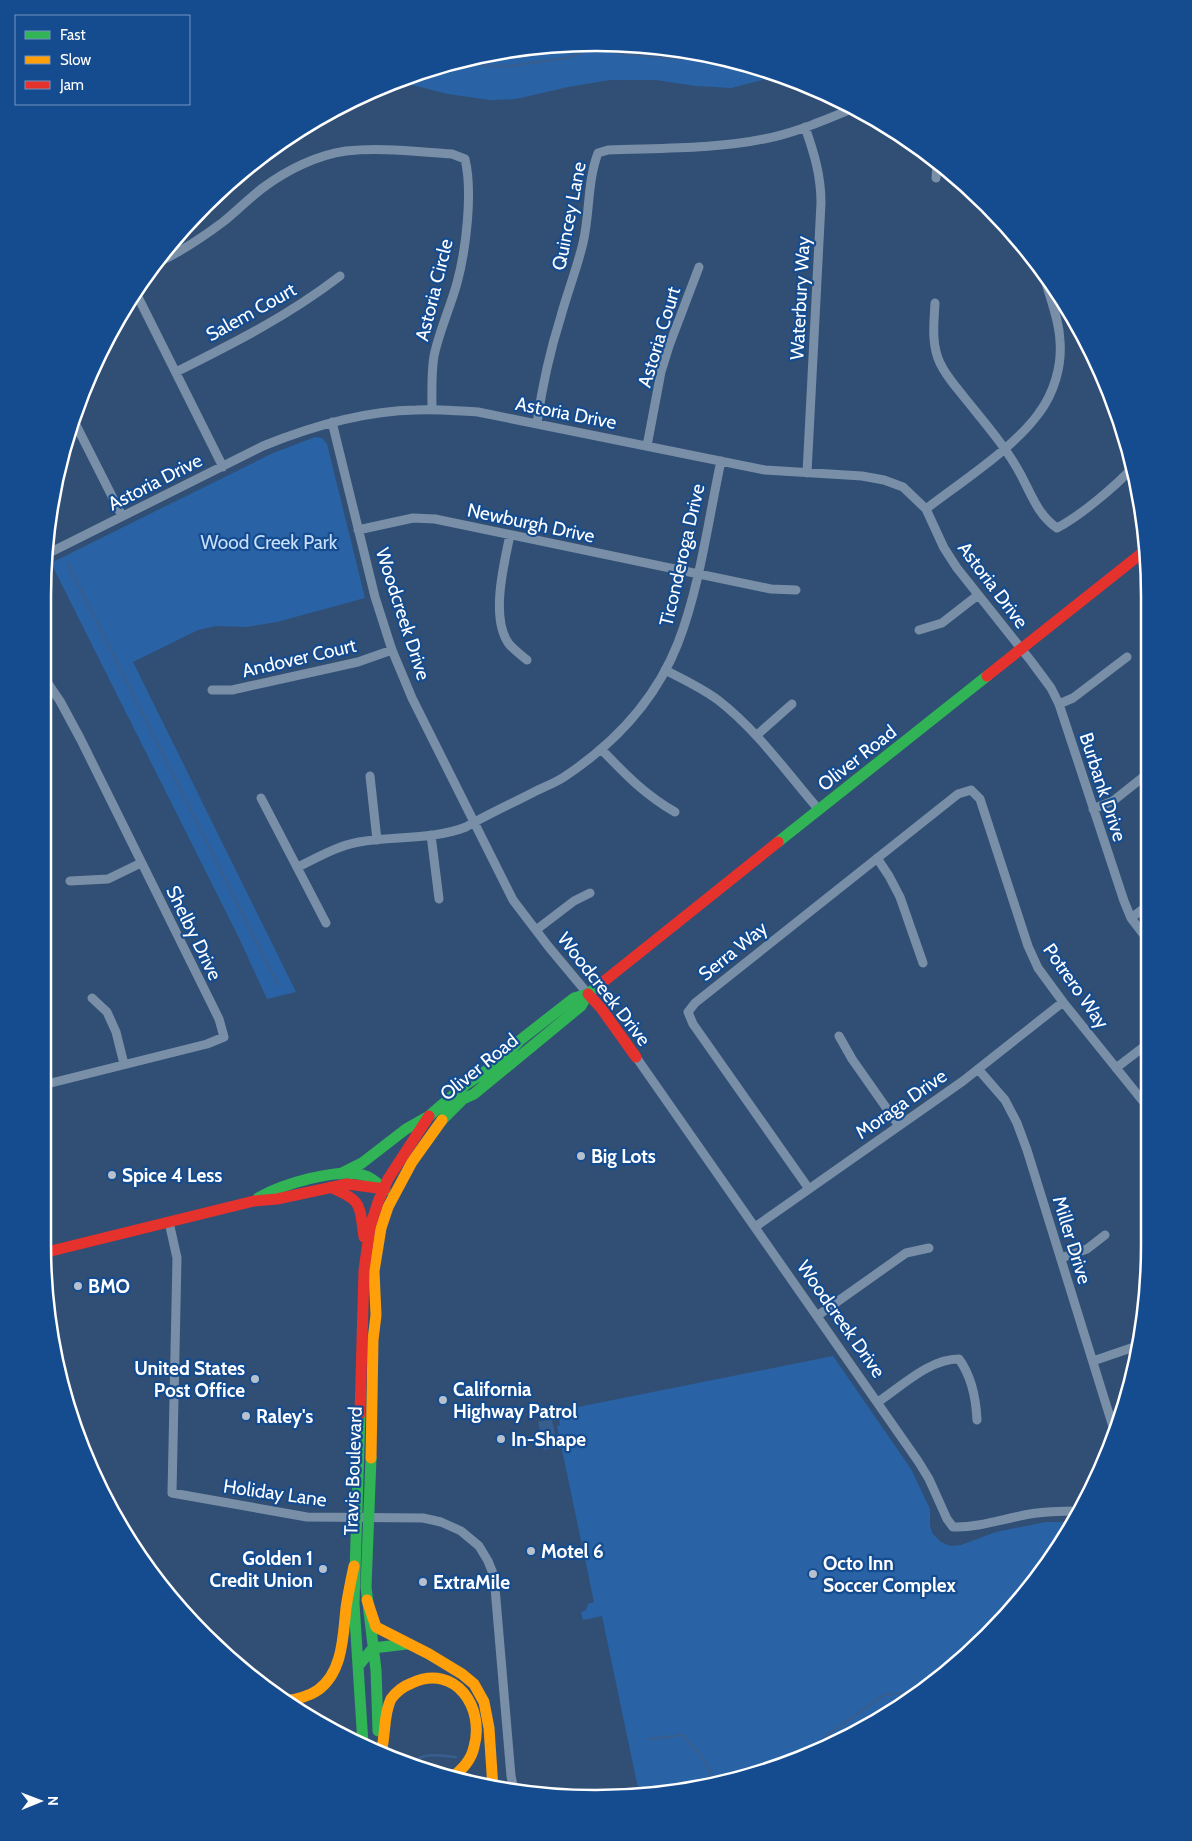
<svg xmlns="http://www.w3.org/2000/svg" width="1192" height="1841" font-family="Cabin,sans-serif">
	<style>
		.green { fill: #2963a6 }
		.water { fill: #375e8e }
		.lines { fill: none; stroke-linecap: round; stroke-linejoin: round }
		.stream { stroke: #375e8e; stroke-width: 2.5 }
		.street { stroke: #788fa7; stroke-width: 9 }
		.fast { stroke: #30b455; stroke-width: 11 }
		.slow { stroke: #ff9f0a; stroke-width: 11 }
		.jam { stroke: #e5322d; stroke-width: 11 }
		.poi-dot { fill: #b7c1ce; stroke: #154c90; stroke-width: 2 }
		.labels { text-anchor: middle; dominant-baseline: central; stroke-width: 4.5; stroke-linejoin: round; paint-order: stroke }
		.street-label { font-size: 19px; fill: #fff; stroke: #154c90 }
		.park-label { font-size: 19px; fill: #c8e0fc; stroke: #154c90 }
		.poi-label { font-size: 19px; font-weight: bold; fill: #fff; stroke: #154c90; text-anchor: start }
		.rim { fill: none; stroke: #fff; stroke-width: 2.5 }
	</style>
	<rect width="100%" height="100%" fill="#314f74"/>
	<!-- green -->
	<path class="green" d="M560,44L668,47L774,72L781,75L731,88L696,86L656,80H610L568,87L516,99L490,100L448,94L404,83H395L452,61Z
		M315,437L322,438L327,444L365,598L277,622L246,627L216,626L198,630L133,662L296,992L267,999L238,936L51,563L271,454Z
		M833,1356L911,1469L930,1509V1525L932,1533L941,1542L950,1546L961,1545L996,1532L1046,1522H1075L1012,1610L903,1705L841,1742L740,1780L639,1793L602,1616L583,1620L581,1612L586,1610L588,1604L594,1602L557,1426L560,1425L558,1411Z"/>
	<!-- water -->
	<path class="water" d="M552,1419L557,1447L544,1450L538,1422Z"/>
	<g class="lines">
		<!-- stream -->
		<path class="stream" d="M461,60L485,66H509L568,58L592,48L625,54L668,58L727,61
			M68,564L278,985
			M648,1739L683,1735L703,1758L712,1775L723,1782
			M810,1753L831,1732L884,1695L919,1691
			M416,1760C428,1752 442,1756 456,1757"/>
		<!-- street -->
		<path class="street" d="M805,127C814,153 821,175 821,203L807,473
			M936,178L937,163
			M159,262C182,251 203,237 223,222C237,211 249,198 264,187C287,170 317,155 346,151C381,147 418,152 452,154L465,159C473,192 466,250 457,283C450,308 439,332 434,356C431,374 432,392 432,410
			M137,295L223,467
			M935,303C934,323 931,344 940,363C946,376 956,387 964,397C984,422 1006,447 1021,475C1031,494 1038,515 1057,528C1080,516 1116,486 1133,467
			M176,372C234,343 288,316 340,276
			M72,417L122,516
			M332,422L375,597L392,650L412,698L513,900L548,946L588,994
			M537,423C542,387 550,351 561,316C568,291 577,268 583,243C590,214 587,182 598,153L608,150C657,148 717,149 764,139C795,133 825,120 854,108
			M647,446L661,372L669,346L699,267
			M926,509C961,482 1014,448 1039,413C1054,393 1062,366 1060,341C1059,316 1048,295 1043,271
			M358,530L413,518L435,519L771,589L796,590
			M510,535C504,564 490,618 509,644C514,650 521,655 527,660
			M47,554L263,446C312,426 363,411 416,410C436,409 457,411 478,412L765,470L862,476L884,480L903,487L926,509L944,548L957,568L1031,661L1051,688L1059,704L1124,901L1131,918L1147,939
			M919,630L942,623L978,595
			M665,670C683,679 702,688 718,700C758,731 787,773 819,810
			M212,690H232L358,662L392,650
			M1059,704L1073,698L1127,657
			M757,735L792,704
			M601,749C625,774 645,795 675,812
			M370,776L377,840
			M261,798L326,923
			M1093,809L1113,801L1147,774
			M431,835L439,899
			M877,858L889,876L900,897L923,963
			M298,867C318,857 337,846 359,842C394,836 433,840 466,827C488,814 511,804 534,792C544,787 555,783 564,777C614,744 656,699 678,643C700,586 708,521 721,461
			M70,881L108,879L141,863
			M1131,918L1147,906
			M536,930L574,901L590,893
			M92,998L107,1012L116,1032L124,1064
			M839,1036L852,1059L899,1126
			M636,1057L918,1461L929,1479L947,1519L953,1527C979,1528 1005,1518 1030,1514C1047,1511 1064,1511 1081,1511
			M1116,1068L1146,1045
			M978,1069L1005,1100L1017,1123L1027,1150L1114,1430
			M47,1084L207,1044L224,1037L219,1019L81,740L60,701L47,682
			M809,1189L693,1024L688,1012L695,1003L958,794L971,790L980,799L1028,946L1038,968L1063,1002L1146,1105
			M169,1222L177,1258L172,1493L307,1517L423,1518L441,1522L461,1531L479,1546L488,1561L494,1576L511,1776L514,1790
			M755,1227L963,1081L1063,1002
			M1061,1258L1087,1249L1105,1235
			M817,1316L906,1253L929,1248
			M1093,1361L1137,1346
			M878,1402C902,1386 929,1359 959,1359C972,1377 976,1398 977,1420"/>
		<!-- fast -->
		<path class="fast" d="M778,842L987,676
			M442,1120L463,1099L474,1094L581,1006L588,994L603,982
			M340,1174L362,1163L406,1129L429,1116L465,1085L482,1074L509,1052L519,1041L574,998L588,994
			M258,1198C282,1184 336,1168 363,1175C371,1177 379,1184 385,1190
			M360,1414L354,1603L363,1744
			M371,1458L366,1587L376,1670L378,1731
			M359,1665L373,1648L407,1644"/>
		<!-- slow -->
		<path class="slow" d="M371,1458L373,1340L376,1315L374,1271L381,1228L388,1207L412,1162L442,1120
			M367,1600L376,1627L429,1654L462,1674L474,1684L484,1702L489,1728L493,1788
			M285,1701C296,1699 308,1697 318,1690C343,1672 343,1636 346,1608C348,1594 351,1580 354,1566
			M381,1752C386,1735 383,1715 391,1699C396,1692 404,1686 412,1683C456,1663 485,1708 474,1747C471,1761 462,1769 452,1778"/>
		<!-- jam -->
		<path class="jam" d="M987,676L1147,549
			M603,982L778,842
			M588,994L601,1008L636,1057
			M330,1187C363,1201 359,1204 364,1237
			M47,1252L254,1201L277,1199L347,1184L385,1189
			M360,1414L364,1270L370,1227L378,1202L388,1179L429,1116"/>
	</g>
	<!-- markers -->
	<g class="poi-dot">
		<circle cx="581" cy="1156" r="5"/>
		<circle cx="112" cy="1175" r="5"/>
		<circle cx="78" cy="1286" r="5"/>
		<circle cx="255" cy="1379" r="5"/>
		<circle cx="443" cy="1400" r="5"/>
		<circle cx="246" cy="1416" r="5"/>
		<circle cx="501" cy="1439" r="5"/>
		<circle cx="531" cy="1551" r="5"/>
		<circle cx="323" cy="1569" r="5"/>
		<circle cx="813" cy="1574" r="5"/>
		<circle cx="423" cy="1582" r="5"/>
	</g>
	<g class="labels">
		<!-- street labels -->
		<g class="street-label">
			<text transform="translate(569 216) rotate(-79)">Quincey Lane</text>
			<text transform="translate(434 290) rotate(-76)">Astoria Circle</text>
			<text transform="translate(800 298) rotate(-87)">Waterbury Way</text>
			<text transform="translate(251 312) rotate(-29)">Salem Court</text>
			<text transform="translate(659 337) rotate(-73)">Astoria Court</text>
			<text transform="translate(566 413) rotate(11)">Astoria Drive</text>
			<text transform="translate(155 482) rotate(-27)">Astoria Drive</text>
			<text transform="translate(531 523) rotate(12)">Newburgh Drive</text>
			<text transform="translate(682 555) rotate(-77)">Ticonderoga Drive</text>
			<text transform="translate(993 585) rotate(53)">Astoria Drive</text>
			<text transform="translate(403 614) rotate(72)">Woodcreek Drive</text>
			<text transform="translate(299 658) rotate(-13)">Andover Court</text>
			<text transform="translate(857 758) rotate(-38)">Oliver Road</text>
			<text transform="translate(1103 787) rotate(72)">Burbank Drive</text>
			<text transform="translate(194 933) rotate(64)">Shelby Drive</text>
			<text transform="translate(733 951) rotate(-39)">Serra Way</text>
			<text transform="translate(1076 986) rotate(55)">Potrero Way</text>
			<text transform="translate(604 989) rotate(52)">Woodcreek Drive</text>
			<text transform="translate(479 1067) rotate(-39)">Oliver Road</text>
			<text transform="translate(901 1104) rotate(-35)">Moraga Drive</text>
			<text transform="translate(1072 1240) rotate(73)">Miller Drive</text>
			<text transform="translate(841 1319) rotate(55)">Woodcreek Drive</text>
			<text transform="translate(353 1471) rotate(-88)">Travis Boulevard</text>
			<text transform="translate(275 1493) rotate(8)">Holiday Lane</text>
		</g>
		<!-- park labels -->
		<g class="park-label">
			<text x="269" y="542">Wood Creek Park</text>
		</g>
		<!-- poi labels -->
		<g class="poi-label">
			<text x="591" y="1156">Big Lots</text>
			<text x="122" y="1175">Spice 4 Less</text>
			<text x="88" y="1286">BMO</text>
			<text x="245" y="1368" text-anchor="end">United States<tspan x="245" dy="22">Post Office</tspan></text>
			<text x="453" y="1389">California<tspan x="453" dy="22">Highway Patrol</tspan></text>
			<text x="256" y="1416">Raley's</text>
			<text x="511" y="1439">In-Shape</text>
			<text x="541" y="1551">Motel 6</text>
			<text x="313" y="1558" text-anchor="end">Golden 1<tspan x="313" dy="22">Credit Union</tspan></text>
			<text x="823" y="1563">Octo Inn<tspan x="823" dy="22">Soccer Complex</tspan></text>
			<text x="433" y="1582">ExtraMile</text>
		</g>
	</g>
	<!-- crop -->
	<path d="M0 0H1192V1841H0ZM596 51H596A545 545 0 0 1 1141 596V1245A545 545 0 0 1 596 1790H596A545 545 0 0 1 51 1245V596A545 545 0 0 1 596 51Z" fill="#154c90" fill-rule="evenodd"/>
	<path class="rim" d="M596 51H596A545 545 0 0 1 1141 596V1245A545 545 0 0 1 596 1790H596A545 545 0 0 1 51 1245V596A545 545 0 0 1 596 51Z"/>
	<!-- legend -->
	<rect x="15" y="15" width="175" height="90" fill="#154c90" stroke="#7394bc"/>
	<rect x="25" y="31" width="25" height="8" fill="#30b455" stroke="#7394bc"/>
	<text x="60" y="40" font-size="15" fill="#ffffff">Fast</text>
	<rect x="25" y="56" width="25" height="8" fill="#ff9f0a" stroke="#7394bc"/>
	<text x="60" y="65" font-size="15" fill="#ffffff">Slow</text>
	<rect x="25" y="81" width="25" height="8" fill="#e5322d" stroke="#7394bc"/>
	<text x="60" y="90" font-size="15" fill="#ffffff">Jam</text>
	<!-- north arrow -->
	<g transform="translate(40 1801) rotate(89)" stroke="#154c90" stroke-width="4" paint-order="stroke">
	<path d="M0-4L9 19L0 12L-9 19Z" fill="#ffffff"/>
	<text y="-8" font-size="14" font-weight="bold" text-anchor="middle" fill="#ffffff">N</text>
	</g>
</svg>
